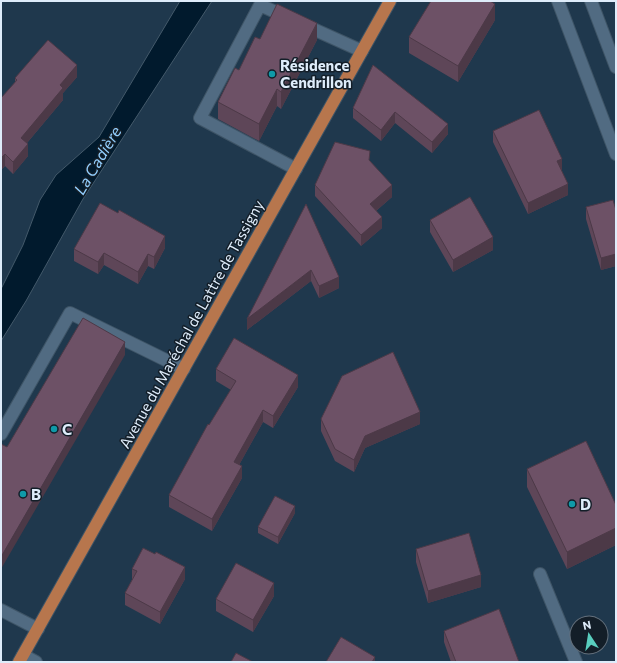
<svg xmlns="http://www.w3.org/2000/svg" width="617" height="663" font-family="Commissioner,sans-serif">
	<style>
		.water { fill: #011a2d; stroke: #43596a }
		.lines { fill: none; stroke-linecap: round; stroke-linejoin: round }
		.minor-casing { stroke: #3e5466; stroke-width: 14 }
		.major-casing { stroke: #3e5466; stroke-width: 14 }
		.minor { stroke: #516b82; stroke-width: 12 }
		.major { stroke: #b7764d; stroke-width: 12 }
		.wall { fill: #5e4658 }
		.shaded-wall { fill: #4c3947 }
		.building { fill: #6d5166; stroke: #4c3947 }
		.culture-dot { fill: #0f9aa8; stroke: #131e28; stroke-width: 1.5 }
		.labels { text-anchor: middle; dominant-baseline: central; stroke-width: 3; stroke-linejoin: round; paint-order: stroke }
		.poi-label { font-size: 15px; font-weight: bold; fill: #deecfa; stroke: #131e28; text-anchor: start }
		.street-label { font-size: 15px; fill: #deecfa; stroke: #131e28 }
		.water-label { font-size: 16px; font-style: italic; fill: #93cffe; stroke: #131e28 }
	</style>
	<rect width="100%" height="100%" fill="#1f384d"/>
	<!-- water -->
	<path class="water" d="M180,1H212L83,199L26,301L1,341V289L23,245L40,200L56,175L99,137Z"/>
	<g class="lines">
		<!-- minor casing -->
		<g class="minor-casing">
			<path id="minor" d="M558,1L616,154
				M591,1L616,67
				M296,169L200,118L260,5L362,51
				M1,434L70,313L184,369
				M540,574L576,662
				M1,610L38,629
				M23,655L36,662"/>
		</g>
		<!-- major casing -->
		<g class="major-casing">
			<path id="major" d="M19,662L390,1"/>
		</g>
		<!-- minor -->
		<use href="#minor" class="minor"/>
		<!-- major -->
		<use href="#major" class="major"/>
	</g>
	<!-- wall -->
	<path class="wall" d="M495,20L458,82L409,53V37Z
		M260,39L317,40L281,109L277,106L259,141L218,119V102Z
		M373,65L448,134L432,153L395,123L381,141L353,118V108Z
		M77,77L63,93V100L27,143L28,156L13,174L5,166L1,170L15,83V78Z
		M493,131L562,170H561L568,195L528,214L493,142Z
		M370,161L392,197L376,211L382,228L361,246L315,196V185Z
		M586,207L616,210V266L601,270L586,219Z
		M430,220L493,250L453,272L430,232Z
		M165,248L154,269L148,266L138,284L104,265L98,274L74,261V249Z
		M281,252L339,288L319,298L311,281L247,330Z
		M216,369L298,387L273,428L263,422L239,465L242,478L212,531L169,507V495L209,425L231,390L216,381Z
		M321,419L420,424L365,448L354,472L335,461L321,431Z
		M527,469L616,505V545L567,569L527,487Z
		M295,513L278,544L258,533V527Z
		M416,549L481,587L428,603L416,562Z
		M155,554L185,579L160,624L125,605V593L132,580V569Z
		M274,596L253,632L216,611V599Z
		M444,631L519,662H451L444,642Z"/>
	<!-- shaded-wall -->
	<path class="shaded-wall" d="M495,4V20L458,82V66Z
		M317,23V40L281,109V92Z
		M77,65V77L63,93V100L21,150V138L60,85Z
		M277,89V106L259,141V124Z
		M395,112V123L381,141V130Z
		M448,124V134L432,153V142Z
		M28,144V156L13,174V162Z
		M5,154V166L1,170V158Z
		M562,159V170L557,172V161Z
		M568,184V195L528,214V203Z
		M392,185V197L370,216V204Z
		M382,217V228L361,246V235Z
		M165,236V248L154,269V257Z
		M493,237V250L453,272V260Z
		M104,253V265L98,274V262Z
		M148,254V266L138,284V272Z
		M616,254V266L601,270V258Z
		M311,270V281L247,330V319Z
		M339,277V288L319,298V286Z
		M125,342V355L1,569V557Z
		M298,375V387L273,428V416Z
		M263,410V422L234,474V462Z
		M420,412V424L365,448L354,472V460L365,436Z
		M242,466V478L212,531V519Z
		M295,506V513L278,544V537Z
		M616,528V545L567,569V552Z
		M185,567V579L160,624V612Z
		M481,575V587L428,603V591Z
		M274,583V596L253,632V620Z
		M375,657V662H372Z"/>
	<!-- building -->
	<path class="building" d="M431,1H490L495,4L458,66L409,37Z
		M277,4L317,23L281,92L277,89L259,124L218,102L235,68L239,70L255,37L260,39Z
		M48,40L77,65L60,85L63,88L21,138L28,144L13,162L5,154L1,158V98L17,80L15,78Z
		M373,65L448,124L432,142L395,112L381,130L353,108Z
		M539,110L562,159L557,161L568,184L528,203L493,131Z
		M335,142L370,151L369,160L392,185L370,204L382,217L361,235L315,185Z
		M470,197L493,237L453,260L430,220Z
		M613,200L616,210V254L601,258L586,207Z
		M100,203L118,213L119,210L165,236L154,257L148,254L138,272L104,253L98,262L74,249Z
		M306,204L339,277L319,286L311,270L247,319Z
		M83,318L125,342L1,557V444L7,447Z
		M234,338L298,375L273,416L263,410L234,462L242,466L212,519L169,495L208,424L209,425L236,381L216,369Z
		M393,352L420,412L365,436L354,460L335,449L321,419L342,376Z
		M586,441L616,505V528L567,552L527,469Z
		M275,496L295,506L278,537L258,527Z
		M469,533L481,575L428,591L416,549Z
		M143,548L155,554L156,552L185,567L160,612L125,593L137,571L132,569Z
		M236,563L274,583L253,620L216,599Z
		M499,609L519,662H456L444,631Z
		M341,637L375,657L372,662H326Z
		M236,653L253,662H231Z"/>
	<!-- markers -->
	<g class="culture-dot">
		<circle cx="272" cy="74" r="4"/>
		<circle cx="54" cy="429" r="4"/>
		<circle cx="23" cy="494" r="4"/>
		<circle cx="572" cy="504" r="4"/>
	</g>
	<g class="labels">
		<!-- poi labels -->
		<g class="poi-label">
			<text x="280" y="65">Résidence<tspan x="280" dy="17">Cendrillon</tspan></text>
			<text x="62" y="429">C</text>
			<text x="31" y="494">B</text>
			<text x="580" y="504">D</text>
		</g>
		<!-- street labels -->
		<g class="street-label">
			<text transform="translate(191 324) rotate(-61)">Avenue du Maréchal de Lattre de Tassigny</text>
		</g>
		<!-- water labels -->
		<g class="water-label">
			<text transform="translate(97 160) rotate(-59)">La Cadière</text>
		</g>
	</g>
	<!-- border -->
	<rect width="617" height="663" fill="none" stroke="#deecfa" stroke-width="4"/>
	<!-- north arrow -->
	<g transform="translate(589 635) rotate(348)"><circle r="19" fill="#131e28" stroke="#64707c"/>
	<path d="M0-3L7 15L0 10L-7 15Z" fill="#59cebe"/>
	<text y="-6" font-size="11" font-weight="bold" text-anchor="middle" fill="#deecfa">N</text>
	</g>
</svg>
